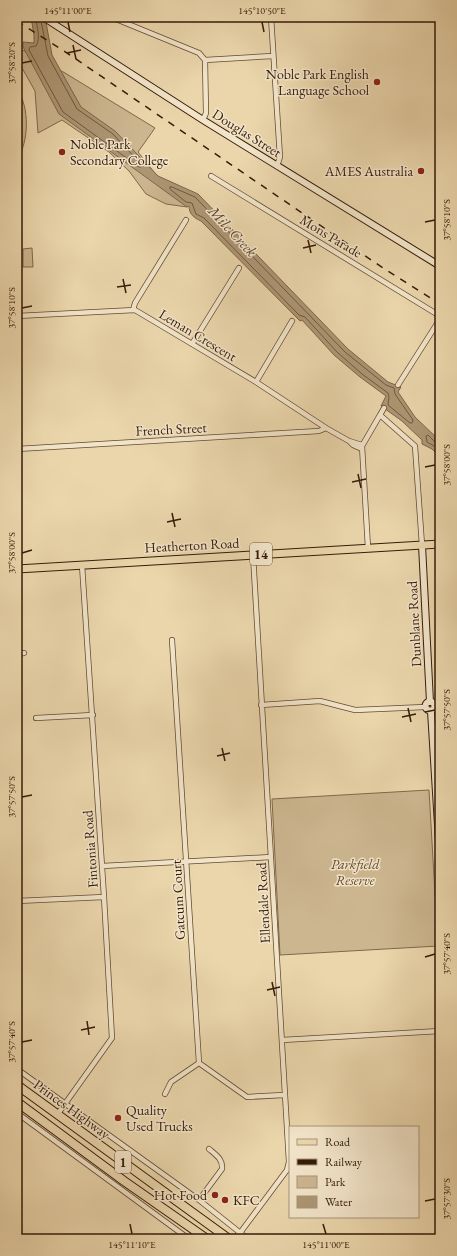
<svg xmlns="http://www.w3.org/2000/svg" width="457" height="1256" font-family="'EB Garamond',serif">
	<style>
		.green { fill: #ccb690; stroke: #80684c }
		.water { fill: #ad9674; stroke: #7d6549 }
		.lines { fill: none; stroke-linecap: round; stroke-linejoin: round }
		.shore { stroke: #71583e; stroke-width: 1 }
		.street-casing { stroke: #624a31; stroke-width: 6 }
		.secondary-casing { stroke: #351b08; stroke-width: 8 }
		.primary-casing { stroke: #351b08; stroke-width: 9 }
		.highway-casing { stroke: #351b08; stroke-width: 10 }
		.street { stroke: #f2e4c9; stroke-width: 4.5 }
		.secondary { stroke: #f2e4c9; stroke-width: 6 }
		.primary { stroke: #ebd6ac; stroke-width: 7 }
		.highway { stroke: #ebd6ac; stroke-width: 8 }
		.rail { stroke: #351b08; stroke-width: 1.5; stroke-dasharray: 7 7; stroke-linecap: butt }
		.ticks { fill: none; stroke: #351b08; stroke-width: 1.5 }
		.poi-dot { fill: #8f2418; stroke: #f2e4c9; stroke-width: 1.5 }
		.labels { text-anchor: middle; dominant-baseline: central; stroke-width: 3; stroke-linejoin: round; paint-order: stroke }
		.shield { fill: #f2e4c9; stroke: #6e5742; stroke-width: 1 }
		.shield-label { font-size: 13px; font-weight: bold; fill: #351b08 }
		.poi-label { font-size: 14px; fill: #351b08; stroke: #f2e4c9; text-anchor: end }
		.street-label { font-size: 14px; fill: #351b08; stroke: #f2e4c9 }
		.park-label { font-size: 14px; font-style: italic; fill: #624a31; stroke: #f2e4c9 }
		.water-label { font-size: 15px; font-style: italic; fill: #5f462e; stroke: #f2e4c9 }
		.neatline { fill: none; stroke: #351b08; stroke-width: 1.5 }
		.ticks-label { font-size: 10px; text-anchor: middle; fill: #351b08 }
	</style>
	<rect width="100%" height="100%" fill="#ebd6ac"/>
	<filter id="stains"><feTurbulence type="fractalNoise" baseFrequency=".005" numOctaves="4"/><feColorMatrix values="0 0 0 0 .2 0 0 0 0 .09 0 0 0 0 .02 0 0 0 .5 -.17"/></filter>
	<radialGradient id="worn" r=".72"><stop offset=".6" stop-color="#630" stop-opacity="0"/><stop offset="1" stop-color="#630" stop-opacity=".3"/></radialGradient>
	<!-- green -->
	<path class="green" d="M17,47L65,73L155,128L138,152L157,176L188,205L187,207L166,204L146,194L129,171L109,152L62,120L38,133L35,91L21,66H17Z
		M17,90C30,106 29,143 17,159Z
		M32,248L33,267H23V249Z
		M429,790L438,946L280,955L272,799Z"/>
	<!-- water -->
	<path class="water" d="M31,17H45L52,55L81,107L115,131L158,176L198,194L348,349L388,382L401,387L398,392L415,417L440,441V457L432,449L422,444V440L402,421L381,406L386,396L360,377L334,355L302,320L300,321L201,221C194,218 189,214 189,206L187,207L59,114L23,47V42L34,43V35Z"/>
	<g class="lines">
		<!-- shore -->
		<path class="shore" d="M35,17C37,26 41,38 36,46L30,47L29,50L63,112L139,167H141V164L113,134L77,109L48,56L41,21
			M170,187H172L195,197L345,352L386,385L394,388L395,394L413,420L412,423H410L388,405L389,397L388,393L362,374L337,352L305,317L299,315L204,218L196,214L192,203L186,202L171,190Z
			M440,444L436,443L428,435L426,436L427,442L434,446L440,451"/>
		<!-- street casing -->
		<g class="street-casing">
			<path id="street" d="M111,17L199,53L205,60L206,113L203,120
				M271,17L280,157L277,166
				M205,60L273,56
				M211,176L440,316
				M133,310L135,303L186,220
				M17,316L135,310L256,382L326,428L349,441L362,445
				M192,344L239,268
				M256,382L292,321
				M398,385L440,319
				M380,415L384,408
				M349,441L353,445L362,449
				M17,449L319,431L326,428
				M368,548L362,446L380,415L415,446L422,545
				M172,640L199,1063L247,1097L284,1095
				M17,654L24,653
				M261,705L320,701L355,710L425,707
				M36,718L93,715
				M102,866L271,857
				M17,901L104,897
				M282,1040L440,1031
				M17,1069L199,1200L248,1239
				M165,1094L171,1082L199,1063
				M17,1113L189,1239
				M57,1115L112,1038L104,897L82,565
				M199,1200L222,1169C223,1159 216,1155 209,1149
				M233,1239L240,1233L287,1170L289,1162L253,555"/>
		</g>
		<!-- secondary casing -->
		<g class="secondary-casing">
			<path id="secondary" d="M43,17L203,120L440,266
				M422,545L430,702
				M425.5 706a4.5 4.5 0 1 1 9 0a4.5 4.5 0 1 1-9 0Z
				M431,711L440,858"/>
		</g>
		<!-- primary casing -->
		<g class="primary-casing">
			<path id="primary" d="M17,569L440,544"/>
		</g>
		<!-- highway casing -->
		<g class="highway-casing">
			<path id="highway" d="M17,1085L229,1239
				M17,1102L124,1181L207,1239"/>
		</g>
		<!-- street -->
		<use href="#street" class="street"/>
		<!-- secondary -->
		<use href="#secondary" class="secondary"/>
		<!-- primary -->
		<use href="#primary" class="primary"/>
		<!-- highway -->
		<use href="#highway" class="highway"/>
		<!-- rail -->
		<path class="rail" d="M17,21L70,55L383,268L440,304"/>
	</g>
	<!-- ticks -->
	<path class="ticks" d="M68,22L70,32M262,22L264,32M73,45L76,59M67,53L81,50M22,63L32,61M425,222L435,220M308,240L311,253M303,248L316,245M123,279L126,293M117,287L131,285M22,308L32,306M425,467L435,465M358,474L361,488M352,482L366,479M172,513L175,527M167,522L181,519M22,553L32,550M408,708L411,722M425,712L435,710M402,717L416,714M222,748L225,761M217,756L230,753M22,797L32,795M425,957L435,954M272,982L275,996M267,990L280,987M87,1021L89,1035M81,1030L95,1027M22,1042L32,1040M425,1201L435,1199M130,1224L132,1234M323,1224L326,1234"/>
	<!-- markers -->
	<g class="poi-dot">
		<circle cx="377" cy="82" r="4"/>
		<circle cx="62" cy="152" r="4"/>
		<circle cx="421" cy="171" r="4"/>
		<circle cx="118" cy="1118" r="4"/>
		<circle cx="215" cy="1195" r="4"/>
		<circle cx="225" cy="1200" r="4"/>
	</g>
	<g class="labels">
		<!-- shield labels -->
		<g class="shield">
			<rect x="250" y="543" width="22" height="22" rx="3"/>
			<rect x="115" y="1151" width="16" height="22" rx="3"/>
		</g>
		<g class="shield-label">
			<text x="261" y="554">14</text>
			<text x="123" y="1162">1</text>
		</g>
		<!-- poi labels -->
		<g class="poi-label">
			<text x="369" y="74">Noble Park English<tspan x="369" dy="16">Language School</tspan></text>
			<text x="70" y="144" text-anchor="start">Noble Park<tspan x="70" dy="16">Secondary College</tspan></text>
			<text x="413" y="171">AMES Australia</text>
			<text x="126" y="1110" text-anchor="start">Quality<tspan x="126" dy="16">Used Trucks</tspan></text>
			<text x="207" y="1195">Hot Food</text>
			<text x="233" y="1200" text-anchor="start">KFC</text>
		</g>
		<!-- street labels -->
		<g class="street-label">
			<text transform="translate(247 133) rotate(32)">Douglas Street</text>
			<text transform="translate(331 236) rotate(31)">Mons Parade</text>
			<text transform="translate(198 335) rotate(31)">Leman Crescent</text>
			<text transform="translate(171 429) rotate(-3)">French Street</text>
			<text transform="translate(192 545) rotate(-3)">Heatherton Road</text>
			<text transform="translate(414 624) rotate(-93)">Dunblane Road</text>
			<text transform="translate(90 849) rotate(-94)">Fintonia Road</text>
			<text transform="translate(178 900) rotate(-93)">Gatcum Court</text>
			<text transform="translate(263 903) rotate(-93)">Ellendale Road</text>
			<text transform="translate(72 1109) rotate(36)">Princes Highway</text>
		</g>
		<!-- park labels -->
		<g class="park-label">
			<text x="355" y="864">Parkfield<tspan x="355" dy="16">Reserve</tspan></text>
		</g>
		<!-- water labels -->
		<g class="water-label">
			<text transform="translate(233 231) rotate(47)">Mile Creek</text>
		</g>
	</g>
	<!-- margin -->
	<rect width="457" height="1256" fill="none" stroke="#ebd6ac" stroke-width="44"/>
	<!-- legend -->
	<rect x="289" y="1126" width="130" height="92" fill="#f2e4c9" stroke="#a6947c"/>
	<rect x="297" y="1139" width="20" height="6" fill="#ebd6ac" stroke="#a6947c"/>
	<text x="325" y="1146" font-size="12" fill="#351b08">Road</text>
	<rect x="297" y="1159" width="20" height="6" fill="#351b08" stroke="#a6947c"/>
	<text x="325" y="1166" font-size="12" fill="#351b08">Railway</text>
	<rect x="297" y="1176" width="20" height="12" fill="#ccb690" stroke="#a6947c"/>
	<text x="325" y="1186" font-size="12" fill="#351b08">Park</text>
	<rect x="297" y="1196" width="20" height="12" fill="#ad9674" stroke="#a6947c"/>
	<text x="325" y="1206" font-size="12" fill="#351b08">Water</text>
	<rect x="22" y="22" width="413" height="1212" class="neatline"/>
	<g class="ticks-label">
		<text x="68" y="14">145°11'00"E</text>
		<text x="262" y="14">145°10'50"E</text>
		<text transform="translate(11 63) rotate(-90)" y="4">37°58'20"S</text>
		<text transform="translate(446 220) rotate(-90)" y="4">37°58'10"S</text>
		<text transform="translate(11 308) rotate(-90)" y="4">37°58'10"S</text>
		<text transform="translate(446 465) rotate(-90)" y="4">37°58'00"S</text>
		<text transform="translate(11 553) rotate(-90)" y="4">37°58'00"S</text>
		<text transform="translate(446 710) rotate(-90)" y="4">37°57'50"S</text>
		<text transform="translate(11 797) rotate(-90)" y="4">37°57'50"S</text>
		<text transform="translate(446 954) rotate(-90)" y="4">37°57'40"S</text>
		<text transform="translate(11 1042) rotate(-90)" y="4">37°57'40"S</text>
		<text transform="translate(446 1199) rotate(-90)" y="4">37°57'30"S</text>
		<text x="132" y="1248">145°11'10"E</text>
		<text x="326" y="1248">145°11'00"E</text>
	</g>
	<rect width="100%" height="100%" filter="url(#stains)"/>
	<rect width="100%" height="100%" fill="url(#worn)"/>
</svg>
